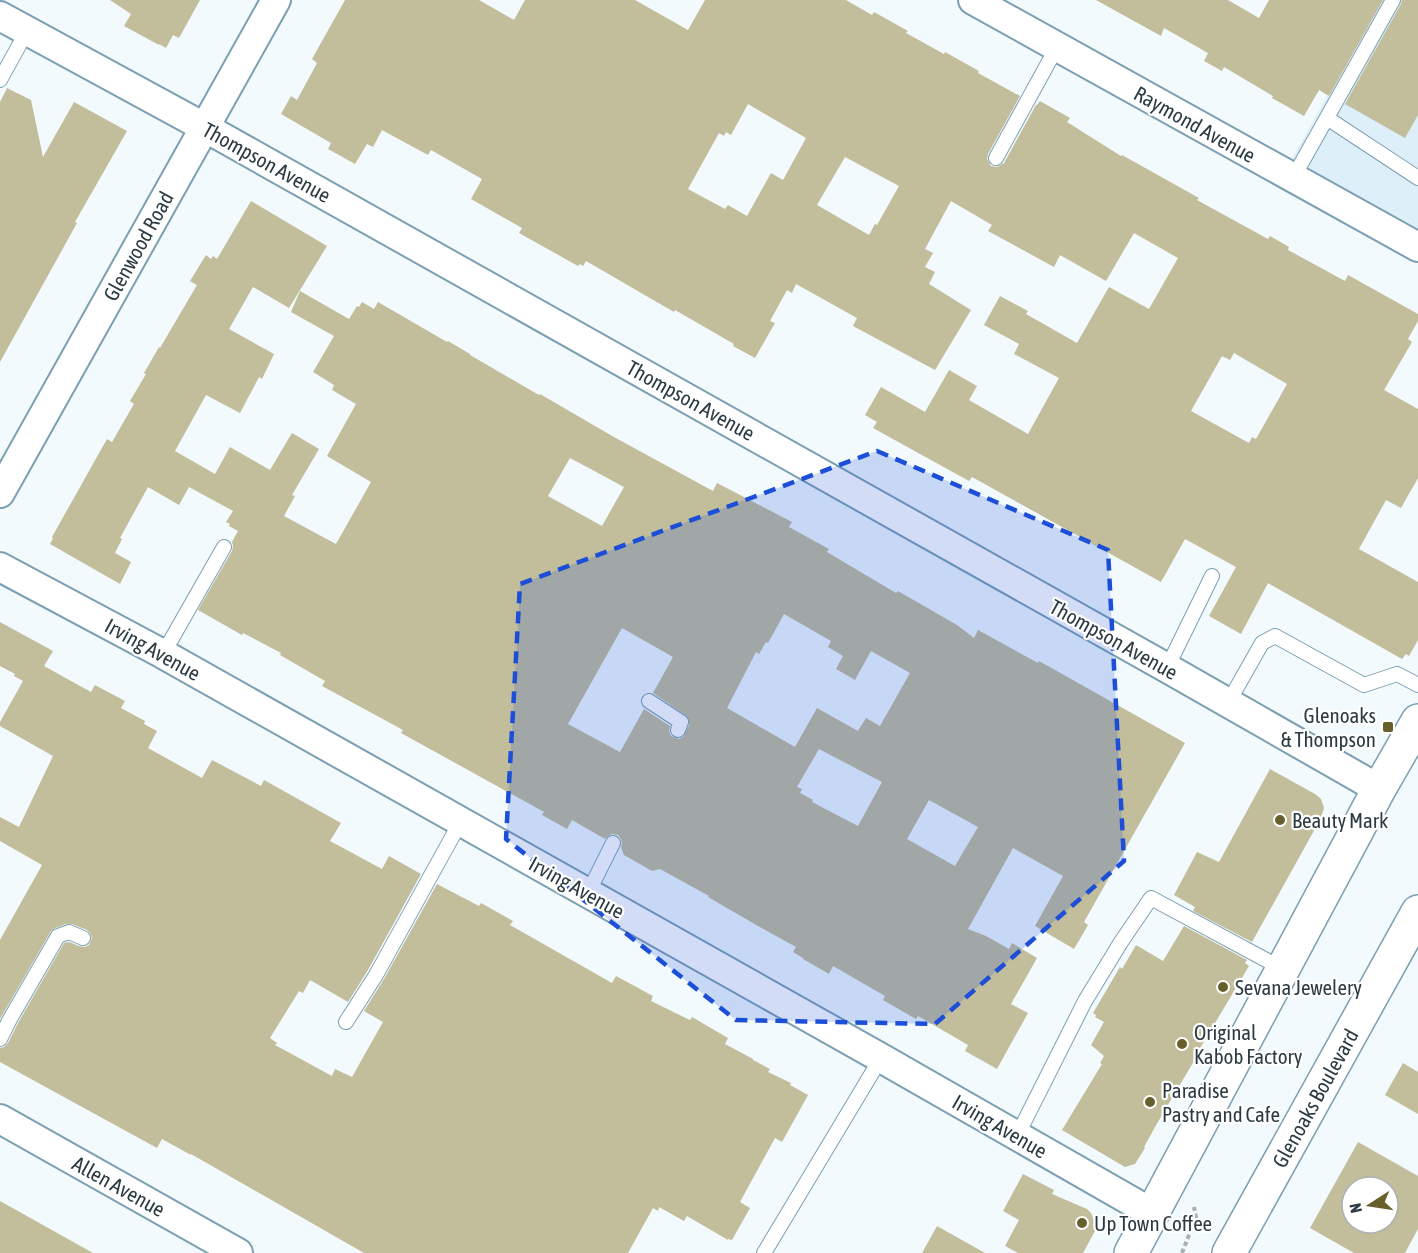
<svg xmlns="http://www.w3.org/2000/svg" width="1418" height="1253" font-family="'Asap Condensed',sans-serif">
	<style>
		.built { fill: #ddeff9 }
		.building { fill: #c2bd9a; fill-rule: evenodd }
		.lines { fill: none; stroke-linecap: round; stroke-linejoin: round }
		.service-casing { stroke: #7b9fb2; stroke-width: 16 }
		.minor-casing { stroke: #7b9fb2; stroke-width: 32 }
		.secondary-casing { stroke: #7b9fb2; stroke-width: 36 }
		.path { stroke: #a7b1b7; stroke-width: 4; stroke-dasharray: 4.5 3; stroke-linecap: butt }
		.service { stroke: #fff; stroke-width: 14 }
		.minor { stroke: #fff; stroke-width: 28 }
		.secondary { stroke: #fff; stroke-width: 33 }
		.marked { fill: #1d4ed8; fill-opacity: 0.2; stroke: #1d4ed8; stroke-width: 4.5; stroke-dasharray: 12 8; stroke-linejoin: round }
		.poi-dot { fill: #675f2c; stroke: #fff; stroke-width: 2 }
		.labels { text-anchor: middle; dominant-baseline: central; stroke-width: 4.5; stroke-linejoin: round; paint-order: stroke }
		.street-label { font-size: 21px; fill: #2c3b43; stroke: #fff }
		.poi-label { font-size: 21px; fill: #2c3b43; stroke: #fff; text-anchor: start }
	</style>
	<rect width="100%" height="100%" fill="#f2fafe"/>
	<!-- built -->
	<path class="built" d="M1381,0H1418V228L1291,161Z"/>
	<!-- building -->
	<path class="building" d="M110,0H200L179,38L173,35L166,48L159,44V45L124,26L131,14Z
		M345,0H479L514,20L525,0H635L688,30L705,0H846L872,15L874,12L908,31L906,33L944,54L945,52L979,71L978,73L1020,96L988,154L987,159L991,166L997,167L1004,163L1036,105H1037L1040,101L1070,118L1067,122L1121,156L1122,155L1199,198L1197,200L1268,239L1270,236L1289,247L1288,250L1345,281L1348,275L1418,314V321L1408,339L1412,342L1384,390L1418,409V478L1401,508L1386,500L1359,549L1418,582V640L1409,656L1406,654L1402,659L1268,583L1241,634L1209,616L1236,567L1185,539L1161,582L972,477L969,481L873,428L877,422L865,415L881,387L925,412L949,370L977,386L969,400L1028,434L1059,378L1014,354L1019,344L984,325L1000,296L1028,311L1026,314L1077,343L1109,287L1149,309L1178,258L1134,233L1106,281L1060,255L1054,267L988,231L992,225L951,201L925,249L933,253L925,267L935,272L929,284L971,310L935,370L853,326L857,318L796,284L792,293L787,290L770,321L775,323L755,358L733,346L734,344L675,310L674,312L586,261L583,266L580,264L578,266L519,233L522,228L471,199L482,179L431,150L428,155L382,130L373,147L367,144L355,164L328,149L331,143L281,114L291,96L297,100L317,63L312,59ZM748,104L806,138L783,180L771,173L747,216L728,205L725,209L688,189L719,133L724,136L726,132L731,135ZM845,157L899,186L877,225L875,224L869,235L817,205ZM1234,353L1287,384L1256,439L1252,437L1249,443L1191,411L1222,356L1230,360Z
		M1096,0H1228L1259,18L1269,0H1383L1329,96L1319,90L1304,116L1272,98L1273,96L1224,67L1222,71L1204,61L1208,53L1164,28L1161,36Z
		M1402,0H1418V115L1405,138L1345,104L1401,4Z
		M7,88L31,100L43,157L74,102L127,131L75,222L77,223L0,362V102Z
		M251,201L327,246L289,308L253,287L229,329L274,354L262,379L259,377L240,413L206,395L175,451L215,474L230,447L270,470L292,433L319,449L292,495L295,496L284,516L336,544L371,482L327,456L356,404L332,390L334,385L313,372L334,336L291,312L300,291L349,319L357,306L359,307L362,302L374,309L378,302L447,342L448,341L470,354V355L539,395L540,394L614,437L713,491L717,483L792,522L789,527L829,549L827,552L896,593L898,591L957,625L974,638L978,630L1038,663L1039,661L1185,743L1084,922L1088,925L1074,949L1035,926L1063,876L1013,848L968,929L986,936L1009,949L1012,943L1037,958L1011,1004L1028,1013L997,1069L965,1051L968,1045L918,1016L916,1019L883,1000L885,996L833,966L829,974L803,959V958L793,952L796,947L758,926L708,897L709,896L660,869L652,871L624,855L621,847L622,843L621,839L618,835L612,834L605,839L572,820L567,829L542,815L544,812L401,733L403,730L322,686L325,681L280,655L281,653L243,633L242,635L198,610L232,551L233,546L232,542L238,531L229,526L230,524L226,522L233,511L189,487L179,505L148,487L120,538L122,539L115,553L131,562L120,584L50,544L53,538L52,537L107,439L112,442L134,404L130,401L146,374L144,373L159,347L160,348L197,285L190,281L206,255L211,259L213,256L217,259ZM570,458L624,487L602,526L548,496ZM784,614L831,641L828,647L843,656L836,669L855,680L871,651L910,673L880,726L866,718L858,731L817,708L795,747L727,708L756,652L759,654L766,642L768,643ZM622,628L673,657L653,693L688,717L689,725L683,737L679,739L671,736L669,731L670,726L644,709L620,752L568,724ZM819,749L882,782L858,826L812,802L813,800L800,793L802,789L797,787ZM929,800L978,827L955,866L907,839Z
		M0,622L53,651L44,666L91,692L95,685L125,701L121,708L145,721L144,724L157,731L148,748L202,778L212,760L261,786L264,780L341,823L330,841L382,869L389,856L421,874L368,970L348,1002L310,980L303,993L299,991L270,1038L277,1043L275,1045L332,1076L335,1069L352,1077L383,1022L364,1011L384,979L437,884L479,906L481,903L513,921L510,925L612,983L616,976L653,996L651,1001L690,1020L692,1017L728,1038L725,1044L753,1059V1060L770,1069L768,1072L791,1083L790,1085L808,1095L782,1142L775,1138L740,1202L750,1208L732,1240L728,1239V1240L687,1216L684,1221L659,1207L658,1211L653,1208L628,1253H364L191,1154V1155L162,1139L157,1148L0,1062V1048L4,1047L8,1043L18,1023L64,943L69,942L79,946L85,947L89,945L92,938L90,933L87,930L72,924H66L55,928L51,931L0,1019V940L42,865L0,841V817L19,827L53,756L0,726V722L23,681L14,676L15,674L0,666Z
		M1270,769L1315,794L1321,799L1324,808L1321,818L1252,942L1193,911L1195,907L1174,895L1197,852L1219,862Z
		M1184,926L1247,960L1245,963L1249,966L1193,1060L1194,1061L1155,1127L1144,1147L1145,1148L1135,1164L1125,1167L1062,1130L1102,1064L1100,1063L1104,1056L1091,1045L1104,1022L1095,1017L1096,1015L1093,1013L1120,967L1122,969L1136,945L1163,961Z
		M1403,1063L1418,1072V1114L1385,1095Z
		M1358,1142L1418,1176V1229L1405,1253H1354L1310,1228ZM1352,1187H1388V1223H1352Z
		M1023,1174L1054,1190L1052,1194L1087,1209L1091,1213L1095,1223V1231L1083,1253H1018L1005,1246L1019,1220L1003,1211Z
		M0,1201L93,1253H0Z
		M937,1226L985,1253H922Z"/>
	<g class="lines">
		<!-- service casing -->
		<g class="service-casing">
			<path id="service" d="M0,80L27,31
				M1327,118L1418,178
				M996,158L1057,47
				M1293,178L1393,0
				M163,654L224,547
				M1167,668L1212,576
				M649,701L681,722L678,730
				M1228,703L1262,643L1275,636L1364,685L1397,674L1418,685
				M588,893L613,843
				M346,1022L376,975L461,821
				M0,1039L10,1019L58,936L69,932L83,938
				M1017,1136L1085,1001L1121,942L1151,898L1283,969
				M764,1253L881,1058"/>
		</g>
		<!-- minor casing -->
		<g class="minor-casing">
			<path id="minor" d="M973,0L1418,247
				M0,16L204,127L1167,668L1379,789
				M0,493L276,0
				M0,567L163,654L881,1058L1152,1213
				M0,1119L238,1253"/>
		</g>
		<!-- secondary casing -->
		<g class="secondary-casing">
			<path id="secondary" d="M1131,1253L1379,789L1418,721
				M1229,1253L1418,912"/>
		</g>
		<!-- path -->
		<path class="path" d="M1182,1253L1196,1217L1194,1207"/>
		<!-- service -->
		<use href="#service" class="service"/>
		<!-- minor -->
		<use href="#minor" class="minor"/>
		<!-- secondary -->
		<use href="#secondary" class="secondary"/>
	</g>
	<!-- marked area -->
	<path class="marked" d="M877,451L1108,550L1124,861L935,1024L736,1020L506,839L520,584Z"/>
	<!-- markers -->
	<g class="poi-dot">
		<rect x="1382" y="721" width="12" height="12" rx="3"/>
		<circle cx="1280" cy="820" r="6"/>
		<circle cx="1223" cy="987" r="6"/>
		<circle cx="1182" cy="1044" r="6"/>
		<circle cx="1150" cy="1102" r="6"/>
		<circle cx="1082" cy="1223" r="6"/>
	</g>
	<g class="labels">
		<!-- street labels -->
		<g class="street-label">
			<text transform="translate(1195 124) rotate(29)">Raymond Avenue</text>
			<text transform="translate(267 162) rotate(29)">Thompson Avenue</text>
			<text transform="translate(138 246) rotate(-61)">Glenwood Road</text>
			<text transform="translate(691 400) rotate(29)">Thompson Avenue</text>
			<text transform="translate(1114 639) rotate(29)">Thompson Avenue</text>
			<text transform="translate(153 649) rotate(29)">Irving Avenue</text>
			<text transform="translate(577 887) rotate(29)">Irving Avenue</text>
			<text transform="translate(1315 1098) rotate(-61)">Glenoaks Boulevard</text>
			<text transform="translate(1000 1126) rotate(30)">Irving Avenue</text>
			<text transform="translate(119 1186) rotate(29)">Allen Avenue</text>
		</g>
		<!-- poi labels -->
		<g class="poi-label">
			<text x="1376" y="715" text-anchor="end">Glenoaks<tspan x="1376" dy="24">&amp; Thompson</tspan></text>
			<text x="1292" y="820">Beauty Mark</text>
			<text x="1235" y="987">Sevana Jewelery</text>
			<text x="1194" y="1032">Original<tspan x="1194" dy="24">Kabob Factory</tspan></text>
			<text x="1162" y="1090">Paradise<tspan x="1162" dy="24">Pastry and Cafe</tspan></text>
			<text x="1094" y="1223">Up Town Coffee</text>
		</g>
	</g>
	<!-- north arrow -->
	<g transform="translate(1370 1205) rotate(258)"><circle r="28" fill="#ffffff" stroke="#abb1b4" stroke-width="1.5"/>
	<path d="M0-4.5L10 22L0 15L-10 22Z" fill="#675f2c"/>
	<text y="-9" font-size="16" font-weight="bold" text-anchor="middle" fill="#2c3b43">N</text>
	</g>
</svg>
